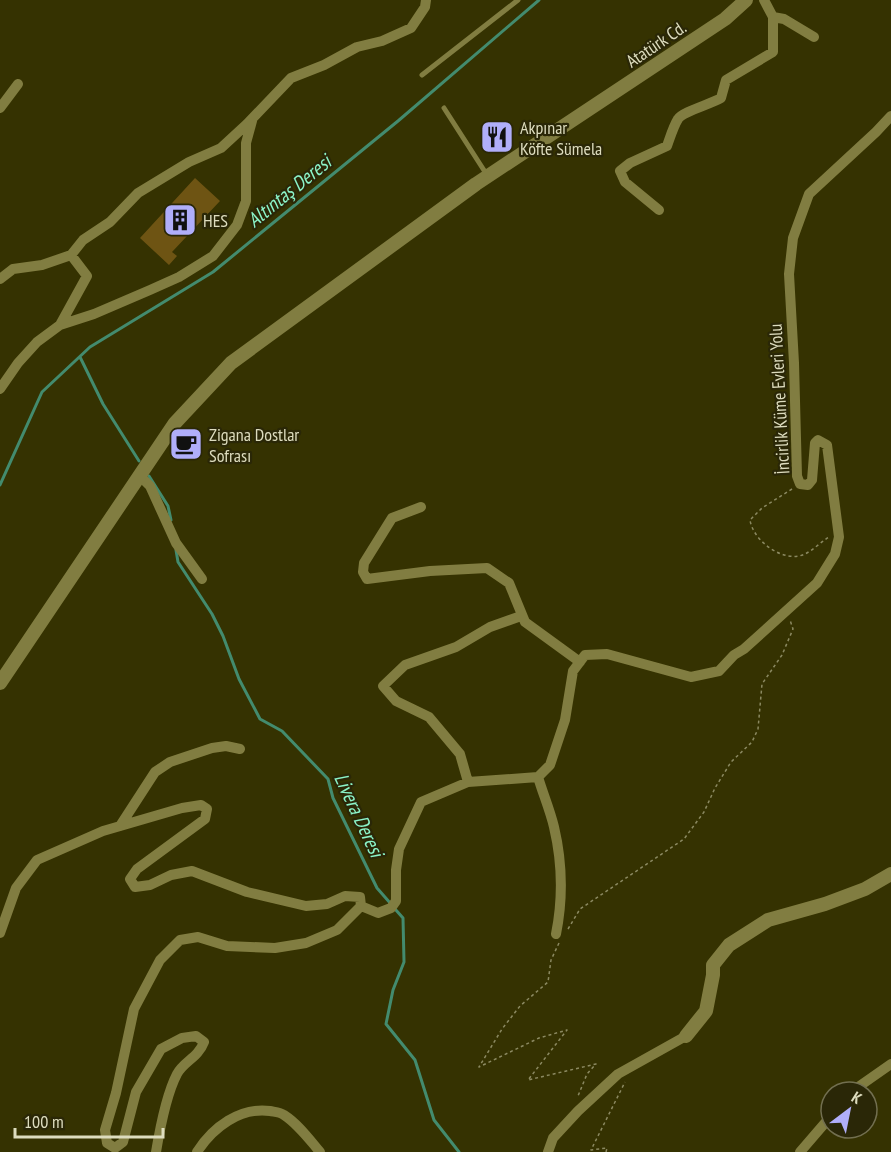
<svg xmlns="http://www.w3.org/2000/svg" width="891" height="1152" font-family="'PT Sans Narrow',sans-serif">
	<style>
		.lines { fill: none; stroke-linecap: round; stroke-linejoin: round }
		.stream { stroke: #438b6e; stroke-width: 3 }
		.building { fill: #6e5413 }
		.path { stroke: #8b8961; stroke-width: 1.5; stroke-dasharray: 3 3; stroke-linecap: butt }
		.lane { stroke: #817d41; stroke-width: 5 }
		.street { stroke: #817d41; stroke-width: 10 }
		.secondary { stroke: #817d41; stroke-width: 14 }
		.labels { text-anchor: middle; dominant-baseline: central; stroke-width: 4.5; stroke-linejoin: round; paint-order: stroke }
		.street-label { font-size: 18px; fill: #dddcbe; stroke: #2a2707 }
		.poi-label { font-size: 18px; fill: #dddcbe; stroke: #2a2707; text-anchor: start }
		.water-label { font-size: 20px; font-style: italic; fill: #8cf4c9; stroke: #2a2707 }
	</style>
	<rect width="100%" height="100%" fill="#353201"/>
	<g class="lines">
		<!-- stream -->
		<path class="stream" d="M80,357L103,404L139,461
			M149,476L168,506L171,520
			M0,485L42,392L90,347L213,272L398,121L539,0
			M176,550L178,562L212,614L223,636L239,679L260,719L282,731L328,779L333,798L377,888L391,904
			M395,909L403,918L404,962L393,990L386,1024L415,1060L434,1120L459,1152"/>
	</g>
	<!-- building -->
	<path class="building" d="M195,178L220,201L172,252L177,256L169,265L140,238Z"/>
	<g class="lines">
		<!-- path -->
		<path class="path" d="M792,489L762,508L750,520C753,541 784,564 805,554C813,550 821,542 829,537
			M568,929L580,909L684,839L704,812L715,788L731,762L752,742L758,729L762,684L782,655L793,629L790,620
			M559,943L551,960L548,982L520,1006L502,1029L479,1067L539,1038L567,1030L528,1080L596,1064L587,1074L578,1096
			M606,1152L607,1148L591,1150L625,1082"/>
		<!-- lane -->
		<path class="lane" d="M422,75L518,0
			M444,108L487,175"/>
		<!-- street -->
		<path class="street" d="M773,17L784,19L814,37
			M0,108L18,84
			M659,210L625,182L620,171L630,163L667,146C670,138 673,127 678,119C682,112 711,104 721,98L726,80L773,52V17L764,0
			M0,279L13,269L42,265L71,255L83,240L110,222L138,193L189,162L221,148L247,124L291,78L324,65L357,47L382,41L411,28L425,7L426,0
			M60,325L87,276L71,255
			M0,389L18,363L37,342L60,325L94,314L150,290L179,277L213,256L237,225L246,201V143L252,121
			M139,475L150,486L176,543L202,579
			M421,507L392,518L364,563L363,572L367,579L430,571L487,568L509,583L525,622L580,662
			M538,777L550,765L565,720L573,671L585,655L607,654L691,677L719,671L734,655L744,649L817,583L835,554L839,537L827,445L818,440L815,443L812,480L808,485L800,484L797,476L794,363L789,274L793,238L809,194L876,132L891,116
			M468,782L460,754L429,717L396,701L383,686L405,665L456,647L490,627L521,616
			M120,826L155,772L170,762L212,748L226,746L240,749
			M361,906L378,913L391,908L396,901V870L399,849L421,802L468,782L538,777C543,794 550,810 554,827C562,861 563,899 556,934
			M0,933L16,888L37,860L103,831L182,808L201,805L207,809L205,819L137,869L130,879L135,887L150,885L171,875L192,871L247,892L306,906L327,904L345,896L360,897L361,906L337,930L306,943L275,948L227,946L198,937L180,940L160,960L134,1009L116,1093L105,1130L107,1143L115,1148L123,1142L136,1092L161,1049L182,1038L196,1036L204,1042C198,1058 184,1061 177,1074C166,1095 160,1128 156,1152
			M851,1092L891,1064
			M197,1152C213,1127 240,1107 270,1111C275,1112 280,1112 284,1115C298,1124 309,1139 320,1152
			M548,1152L553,1138L578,1111L618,1074L686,1036
			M800,1152L831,1116"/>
		<!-- secondary -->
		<path class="secondary" d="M0,683L175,423L231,363L476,184L725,19L746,0
			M686,1036L706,1011L713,975V965L729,945L768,920L825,904L865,889L891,874"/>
	</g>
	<!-- icons -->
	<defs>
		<g id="restaurant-square" transform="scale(1.725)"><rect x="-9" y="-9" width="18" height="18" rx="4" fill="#b0aefa" stroke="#2a2707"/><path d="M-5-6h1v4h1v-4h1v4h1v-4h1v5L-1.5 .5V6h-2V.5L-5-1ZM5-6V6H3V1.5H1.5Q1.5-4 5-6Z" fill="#111"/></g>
		<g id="building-square" transform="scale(1.725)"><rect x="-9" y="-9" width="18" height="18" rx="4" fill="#b0aefa" stroke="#2a2707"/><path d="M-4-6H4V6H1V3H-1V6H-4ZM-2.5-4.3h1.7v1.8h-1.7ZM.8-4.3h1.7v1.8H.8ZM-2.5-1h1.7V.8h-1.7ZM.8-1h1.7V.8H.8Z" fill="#111"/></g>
		<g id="cafe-square" transform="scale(1.725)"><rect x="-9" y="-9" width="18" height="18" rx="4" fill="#b0aefa" stroke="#2a2707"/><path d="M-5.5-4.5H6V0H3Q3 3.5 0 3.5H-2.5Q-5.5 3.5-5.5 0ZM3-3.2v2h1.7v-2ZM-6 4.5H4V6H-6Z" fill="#111"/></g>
	</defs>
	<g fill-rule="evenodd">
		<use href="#restaurant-square" x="497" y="137"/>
		<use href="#building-square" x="180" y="220"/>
		<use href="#cafe-square" x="186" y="444"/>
	</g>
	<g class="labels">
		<!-- street labels -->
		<g class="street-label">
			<text transform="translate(656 44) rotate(-34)">Atatürk Cd.</text>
			<text transform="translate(779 399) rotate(-93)">İncirlik Küme Evleri Yolu</text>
		</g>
		<!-- poi labels -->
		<g class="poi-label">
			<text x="520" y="127">Akpınar<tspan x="520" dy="21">Köfte Sümela</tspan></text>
			<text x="203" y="220">HES</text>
			<text x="209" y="434">Zigana Dostlar<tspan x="209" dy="21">Sofrası</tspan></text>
		</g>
		<!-- water labels -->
		<g class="water-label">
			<text transform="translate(289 191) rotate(-39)">Altıntaş Deresi</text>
			<text transform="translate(359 815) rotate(65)">Livera Deresi</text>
		</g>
	</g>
	<!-- north arrow -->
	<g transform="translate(849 1110) rotate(32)"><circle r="28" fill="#2a2707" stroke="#726f50" stroke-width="1.5"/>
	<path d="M0-4.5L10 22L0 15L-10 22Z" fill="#b0aefa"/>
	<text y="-9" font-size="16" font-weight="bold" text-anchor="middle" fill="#dddcbe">K</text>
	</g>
	<!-- scale -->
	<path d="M15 1128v9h148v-9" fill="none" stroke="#dddcbe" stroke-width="3"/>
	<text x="24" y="1128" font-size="18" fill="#dddcbe" stroke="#2a2707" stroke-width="4.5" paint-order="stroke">100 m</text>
</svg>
